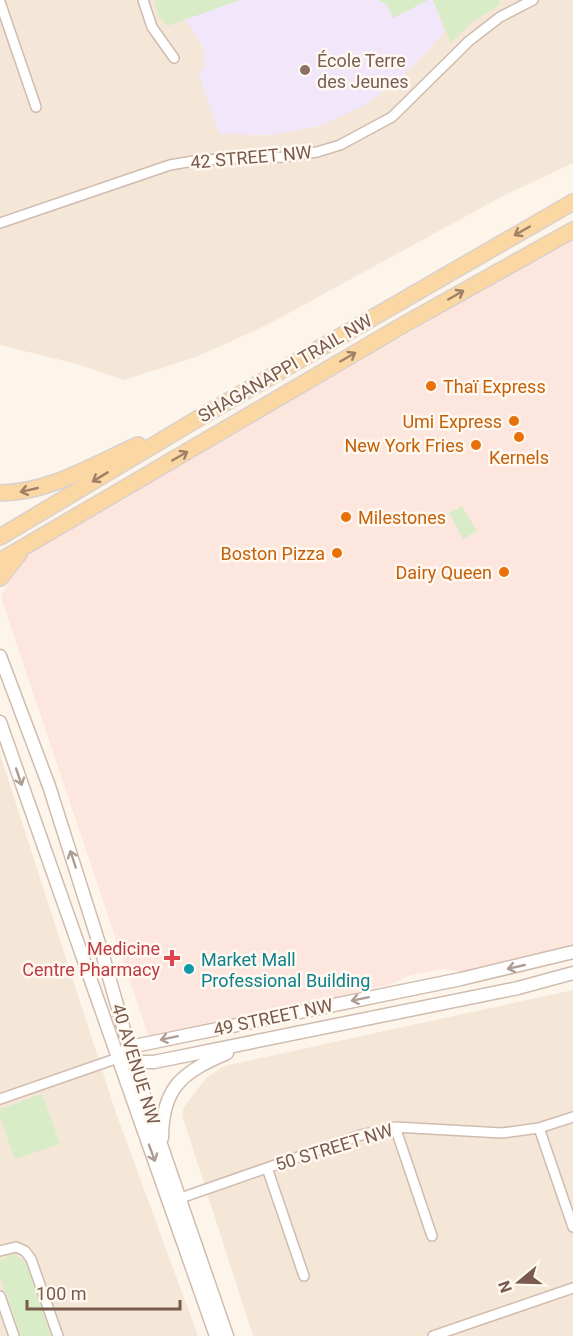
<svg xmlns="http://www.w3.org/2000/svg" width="573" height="1336" font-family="Roboto,sans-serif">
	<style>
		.residential { fill: #f5e7d8 }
		.commercial { fill: #fde6de }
		.education { fill: #f2e6fa }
		.green { fill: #d8ecc7 }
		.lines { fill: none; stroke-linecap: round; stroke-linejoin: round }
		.minor-casing { stroke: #d0bcaf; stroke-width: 12 }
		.tertiary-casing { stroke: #d0bcaf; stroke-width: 15 }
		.primary-casing { stroke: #d9d1cd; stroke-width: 18 }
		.minor { stroke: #fff; stroke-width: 9 }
		.tertiary { stroke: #fff; stroke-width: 12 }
		.primary { stroke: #fbd7a3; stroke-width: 15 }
		.oneway { stroke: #a08066 }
		.oneway2 { stroke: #af9c94 }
		.education-dot { fill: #8d6e63; stroke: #fff9f1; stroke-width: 2 }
		.food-dot { fill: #e8710a; stroke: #fff9f1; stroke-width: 2 }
		.health-dot { fill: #e0444e; stroke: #fff9f1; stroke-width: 2 }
		.culture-dot { fill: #0f9aa8; stroke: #fff9f1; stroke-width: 2 }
		.labels { text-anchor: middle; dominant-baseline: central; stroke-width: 5; stroke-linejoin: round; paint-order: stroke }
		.education-label { font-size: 18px; fill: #785e54; stroke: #fff9f1; text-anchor: start }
		.street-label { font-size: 18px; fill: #795a4c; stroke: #fff9f1 }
		.food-label { font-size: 18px; fill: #c56008; stroke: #fff9f1; text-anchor: end }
		.health-label { font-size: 18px; fill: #be3a42; stroke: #fff9f1; text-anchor: end }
		.culture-label { font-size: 18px; fill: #0d838f; stroke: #fff9f1; text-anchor: start }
	</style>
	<rect width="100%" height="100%" fill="#fdf5ea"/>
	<!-- residential -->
	<path class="residential" d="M0,0H573V163L501,197L267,325L196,357L124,380L77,364L0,345Z
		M0,754L116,1113L198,1336H0Z
		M573,990V1336H253L182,1115L184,1107L206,1078L224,1066Z"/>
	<!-- commercial -->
	<path class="commercial" d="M573,238V945L463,972L443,969L408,976L389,985L373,988L369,984L364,985L362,992L148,1035L1,597L20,558Z"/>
	<!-- education -->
	<path class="education" d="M240,0H433L445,32L401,78L365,105L320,126L272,135L219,134L199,75L205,65L203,47L185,19Z"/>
	<!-- green -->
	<path class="green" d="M154,0H240L168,26L159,16Z
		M378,0H428L393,18L387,5Z
		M433,0H499L500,5L472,22L451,43Z
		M462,506L477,531L463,539L449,513Z
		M42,1094L60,1144L15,1159L0,1117V1109Z
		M13,1254L26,1262L51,1336H21L0,1276V1261Z"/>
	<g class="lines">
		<!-- minor casing -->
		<g class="minor-casing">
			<path id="minor" d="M143,0L152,27L174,58
				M0,2L36,107
				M0,223L170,165L199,160L284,157L317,152L340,145L392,117L469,41L500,17L533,0
				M0,1099L118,1058
				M395,1127L432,1236
				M539,1128L573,1227
				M267,1168L304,1276
				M175,1200L361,1135L395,1127L502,1133L539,1128L573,1117
				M0,1251L16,1247L25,1251L31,1259L58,1336
				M0,1296L14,1336
				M433,1336L573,1288"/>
		</g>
		<!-- tertiary casing -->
		<g class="tertiary-casing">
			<path id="tertiary" d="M0,656L49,786L103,956L137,1075L227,1336
				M0,722L216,1336
				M123,1053L129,1047L149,1043L461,979L573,952
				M128,1062H154L518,988L573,973
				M162,1138C162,1087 183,1072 227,1053"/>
		</g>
		<!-- primary casing -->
		<g class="primary-casing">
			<path id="primary" d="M0,493C48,493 95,464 138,445
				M0,537L199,418L573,202
				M0,561L405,324L573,230
				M0,578L19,554"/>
		</g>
		<!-- minor -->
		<use href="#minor" class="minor"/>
		<!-- tertiary -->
		<use href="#tertiary" class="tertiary"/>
		<!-- primary -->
		<use href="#primary" class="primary"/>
	</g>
	<!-- one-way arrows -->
	<defs><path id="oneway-shaft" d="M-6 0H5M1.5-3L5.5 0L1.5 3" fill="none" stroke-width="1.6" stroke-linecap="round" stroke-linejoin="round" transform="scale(1.5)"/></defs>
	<g class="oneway">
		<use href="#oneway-shaft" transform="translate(522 231) rotate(150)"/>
		<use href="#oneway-shaft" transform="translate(456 295) rotate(-30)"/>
		<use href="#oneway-shaft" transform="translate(348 357) rotate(-30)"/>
		<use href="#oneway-shaft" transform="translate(180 456) rotate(-30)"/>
		<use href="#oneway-shaft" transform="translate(100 477) rotate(149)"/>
		<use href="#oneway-shaft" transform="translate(29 490) rotate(167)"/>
	</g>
	<g class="oneway2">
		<use href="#oneway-shaft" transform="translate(19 777) rotate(71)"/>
		<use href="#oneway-shaft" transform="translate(73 859) rotate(-108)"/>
		<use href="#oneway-shaft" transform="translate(516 967) rotate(167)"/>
		<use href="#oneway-shaft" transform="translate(360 999) rotate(168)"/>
		<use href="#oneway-shaft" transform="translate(169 1038) rotate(168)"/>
		<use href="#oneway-shaft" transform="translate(152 1153) rotate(70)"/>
	</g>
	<!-- markers -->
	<circle class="education-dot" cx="305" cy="70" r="6"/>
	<g class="food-dot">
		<circle cx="431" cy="386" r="6"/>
		<circle cx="514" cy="421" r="6"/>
		<circle cx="519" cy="437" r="6"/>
		<circle cx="476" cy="445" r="6"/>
		<circle cx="346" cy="517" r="6"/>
		<circle cx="337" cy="553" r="6"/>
		<circle cx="504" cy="572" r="6"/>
	</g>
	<path class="health-dot" d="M169 949h6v6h6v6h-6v6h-6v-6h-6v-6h6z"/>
	<circle class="culture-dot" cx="189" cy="969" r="6"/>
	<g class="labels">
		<!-- education labels -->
		<g class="education-label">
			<text x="317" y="60">École Terre<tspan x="317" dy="21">des Jeunes</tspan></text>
		</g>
		<!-- street labels -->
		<g class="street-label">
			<text transform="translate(251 157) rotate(-5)">42 STREET NW</text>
			<text transform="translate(285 368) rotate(-30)">SHAGANAPPI TRAIL NW</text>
			<text transform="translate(273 1017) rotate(-12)">49 STREET NW</text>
			<text transform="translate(136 1064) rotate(73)">40 AVENUE NW</text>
			<text transform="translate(334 1147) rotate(-17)">50 STREET NW</text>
		</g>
		<!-- food labels -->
		<g class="food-label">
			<text x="443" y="386" text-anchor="start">Thaï Express</text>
			<text x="502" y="421">Umi Express</text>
			<text x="464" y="445">New York Fries</text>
			<text x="519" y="457" text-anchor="middle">Kernels</text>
			<text x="358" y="517" text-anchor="start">Milestones</text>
			<text x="325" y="553">Boston Pizza</text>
			<text x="492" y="572">Dairy Queen</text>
		</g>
		<!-- health labels -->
		<g class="health-label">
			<text x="160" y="948">Medicine<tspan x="160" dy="21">Centre Pharmacy</tspan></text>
		</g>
		<!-- culture labels -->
		<g class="culture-label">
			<text x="201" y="959">Market Mall<tspan x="201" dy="21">Professional Building</tspan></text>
		</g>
	</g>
	<!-- north arrow -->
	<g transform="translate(519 1282) rotate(251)" stroke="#fff9f1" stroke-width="4.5" paint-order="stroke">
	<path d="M0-4.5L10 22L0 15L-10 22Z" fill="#795a4c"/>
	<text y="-9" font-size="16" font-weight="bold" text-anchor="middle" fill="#795a4c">N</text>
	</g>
	<!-- scale -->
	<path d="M27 1300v9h153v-9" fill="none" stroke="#795a4c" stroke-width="3"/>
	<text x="36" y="1300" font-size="18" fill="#795a4c" stroke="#fff9f1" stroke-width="4.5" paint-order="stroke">100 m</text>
</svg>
